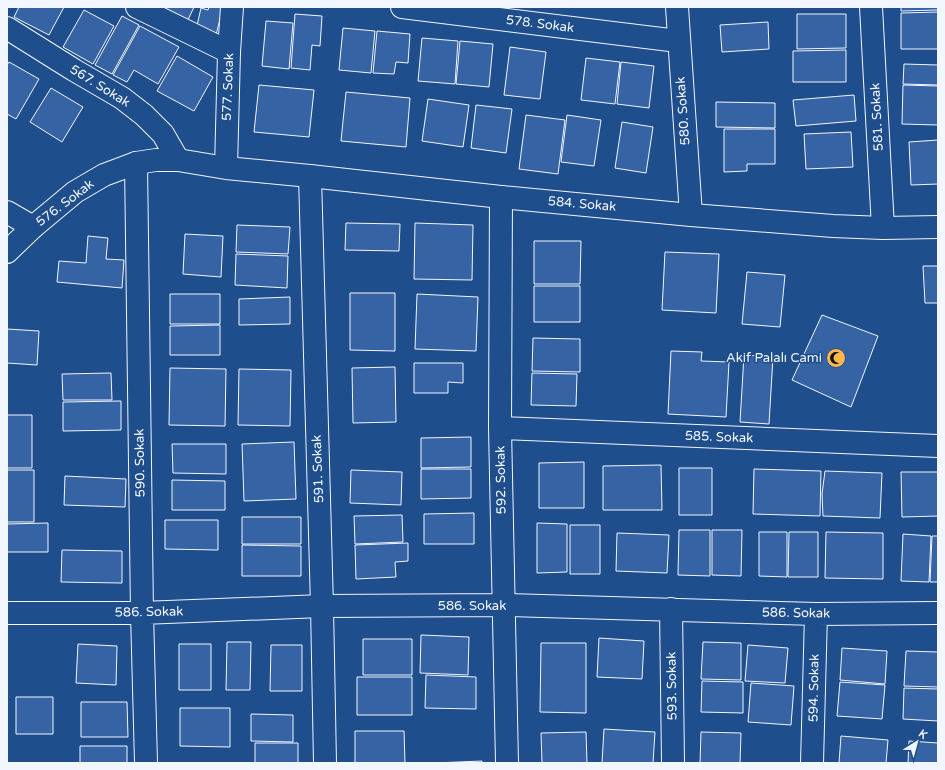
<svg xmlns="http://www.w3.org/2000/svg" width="945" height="770" font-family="'Varela Round',sans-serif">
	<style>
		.building { fill: #3563a3; stroke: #f2f6ff }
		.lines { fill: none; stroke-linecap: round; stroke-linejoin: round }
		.street-casing { stroke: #f2f6ff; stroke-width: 24 }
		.secondary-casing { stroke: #f2f6ff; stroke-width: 24 }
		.street { stroke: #1f4e8c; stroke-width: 22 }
		.secondary { stroke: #1f4e8c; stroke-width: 22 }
		.labels { text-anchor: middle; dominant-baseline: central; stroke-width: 3; stroke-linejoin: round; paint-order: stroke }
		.street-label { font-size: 13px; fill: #f2f6ff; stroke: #1f4e8c }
		.poi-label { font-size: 13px; fill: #f2f6ff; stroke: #1f4e8c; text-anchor: end }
	</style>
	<rect width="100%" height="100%" fill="#1f4e8c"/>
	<!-- building -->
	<path class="building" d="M19,7H64L49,35L14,17Z
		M159,7H194L186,24Z
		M209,7H223L216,35L196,30L201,8L208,10Z
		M901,7H938V10L901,11Z
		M84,10L114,26L93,64L63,47Z
		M938,12V49H901V13Z
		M295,14L322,16L320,46L312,45L310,70L291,68Z
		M797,14H846V48L797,49Z
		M122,16L139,25L112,74L95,65Z
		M266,21L293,23L289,69L262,66Z
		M768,22L769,49L722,52L720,25Z
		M140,26L179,47L158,84L134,70L127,82L113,75Z
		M343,28L375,31L371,73L339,70Z
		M377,31L410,34L408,63L396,62L394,74L373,73Z
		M422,38L458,41L455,84L418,81Z
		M460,41L493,44L489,87L456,84Z
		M510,47L546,52L540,99L504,95Z
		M846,50V82H793V51Z
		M177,56L213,77L194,111L157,91Z
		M586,58L620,62L615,104L581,100Z
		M9,62L39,79L16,119L7,114V65Z
		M621,62L654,66L649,108L617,104Z
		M904,64L938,65V85L903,84Z
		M259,85L314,90L309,137L254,132Z
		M903,85L938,86V125L902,124Z
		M51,88L83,107L62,142L30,122Z
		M346,92L410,98L406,147L341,141Z
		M854,95L856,121L796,126L793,100Z
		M428,99L469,105L463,147L422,141Z
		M716,102L775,103V128L716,127Z
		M476,105L512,109L506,153L471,148Z
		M526,115L565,120L558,174L519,169Z
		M567,115L601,120L594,166L561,162Z
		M622,122L653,127L646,173L615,168Z
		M724,129H775V164H747V171L724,172Z
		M851,132L853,167L806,169L804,134Z
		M938,140V184L911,185L909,142Z
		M346,223L400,224L399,251L345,250Z
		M415,223L473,225L472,280L414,279Z
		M237,225L290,227L288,254L236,252Z
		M185,234L223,236L221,277L183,274Z
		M88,236L108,238L106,259L124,260L122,288L57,282L59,261L86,263Z
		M534,241H581L580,284H534Z
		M665,252L719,254L716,313L662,310Z
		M236,254L288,256L287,288L235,285Z
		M923,266H938V303H925Z
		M747,272L785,275L780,327L742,324Z
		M534,286H580V322H534Z
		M350,293H395V351L350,350Z
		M170,294H220V324H170Z
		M417,294L478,297L476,351L415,349Z
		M290,297V324L239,325V299Z
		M822,315L878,336L851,407L792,380Z
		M220,325V355H170V326Z
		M7,329L39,331L37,365L7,363Z
		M533,338L580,339V372L532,371Z
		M671,351L702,352L701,361L729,362L726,417L668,414Z
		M744,355L773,357L769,424L740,422Z
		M414,363H463V383L448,382V393H414Z
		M395,367L396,422L353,423L352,368Z
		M170,368L226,369L225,426L169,425Z
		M239,369L291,370L290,426L238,425Z
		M111,373L112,400H63L62,374Z
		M532,373L577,374L576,406L531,405Z
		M121,401V430L63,431V402Z
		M7,415H32V468H7Z
		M471,437V467L421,468V438Z
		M294,442L296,499L244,501L242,444Z
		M172,444H226V474L173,473Z
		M584,462V508H539V463Z
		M661,465L662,510H603V466Z
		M679,468H712V515H679Z
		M421,469H471V498L421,499Z
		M754,469L821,471L820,516L753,514Z
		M7,470H34V522H7Z
		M351,470L402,472L401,505L350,503Z
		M825,471L882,473L880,518L823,516L822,494Z
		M901,472H938V516L902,517Z
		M65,476L126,479L125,507L64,505Z
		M172,480L225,481V510H172Z
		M474,513V544H424V514Z
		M402,515L403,542L355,544L354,516Z
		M242,517H301V544H242Z
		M165,520H218V550L165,549Z
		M48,523V552H7V524Z
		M537,523L567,524V572L537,573Z
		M570,525H600V574H570Z
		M679,530H710V576L678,575Z
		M712,530H742L741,576L712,575Z
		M759,532H787V577L759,576Z
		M789,532H818V577H788Z
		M826,532L883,533V579L825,578Z
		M617,533L669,535L667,573L616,571Z
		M903,534L931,536L929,582L901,581Z
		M932,536H938V582H930Z
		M408,543V561L395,562L396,577L356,579L355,545Z
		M242,545L301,546V576H242Z
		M62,550L122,551V583L61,582Z
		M421,635L469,637L468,675L420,673Z
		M599,638L644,641L642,679L597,677Z
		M363,639H412V675H363Z
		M227,642H251L250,690H226Z
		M703,642L741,643V680L701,679Z
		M541,643H586V713L540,712Z
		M78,644L117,646L116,685L76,683Z
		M179,644H211V690H179Z
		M271,645H302V691H270Z
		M748,645L788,648L785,683L745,681Z
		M842,648L887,651L885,684L840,680Z
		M906,651L938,652V687L904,686Z
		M426,675L476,677V709L425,708Z
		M357,677H412V715H357Z
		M702,681L743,682V713L701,712Z
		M840,682L885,685L882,719L837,716Z
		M751,683L794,686L791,725L748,722Z
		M904,688L938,689V721L903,719Z
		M16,697H53V734H16Z
		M81,702H127L128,737H81Z
		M180,708H230V747L180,746Z
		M251,714L293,715V742L251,741Z
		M604,729L655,732L653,763H602Z
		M355,731H404L405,763H355Z
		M586,732L587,763H542L541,733Z
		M701,732L741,733L740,763H700Z
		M841,736L888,740L886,763H839Z
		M909,741L938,743V763H908Z
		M255,743H298V763H255Z
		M80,746H127V763H80Z
		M482,761V763H434Z"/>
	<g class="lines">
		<!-- street casing -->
		<g class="street-casing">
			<path id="street" d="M137,7L229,52
				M402,7L678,41
				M677,7L691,215
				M871,7L883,228
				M7,28L74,70L122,98L144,115L163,134L178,160
				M136,163L142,613L146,763
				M310,176L322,606L325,763
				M501,197L500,428L507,763
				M7,212L33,227
				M500,428L938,446
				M671,609L673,763
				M7,613H142L322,606L504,605L816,614L938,613
				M812,763L816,614"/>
		</g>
		<!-- secondary casing -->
		<g class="secondary-casing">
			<path id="secondary" d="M226,168L229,52L232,7
				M7,252L33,227L75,192L104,175L136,163L156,160H178L226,168L310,176L501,197L691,215L833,226L883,228L938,227"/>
		</g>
		<!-- street -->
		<use href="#street" class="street"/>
		<!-- secondary -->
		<use href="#secondary" class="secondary"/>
	</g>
	<!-- icons -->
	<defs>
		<g id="mosque-disc" transform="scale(1)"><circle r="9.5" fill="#ffb74d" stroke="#1f4e8c"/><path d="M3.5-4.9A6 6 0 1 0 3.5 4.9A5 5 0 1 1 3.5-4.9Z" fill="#111"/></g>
	</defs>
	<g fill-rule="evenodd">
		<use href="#mosque-disc" x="836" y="358"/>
	</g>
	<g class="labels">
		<!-- street labels -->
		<g class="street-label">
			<text transform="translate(540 24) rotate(7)">578. Sokak</text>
			<text transform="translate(100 86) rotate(32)">567. Sokak</text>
			<text transform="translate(228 87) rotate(-88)">577. Sokak</text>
			<text transform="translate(683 111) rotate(-94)">580. Sokak</text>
			<text transform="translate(877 117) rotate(-93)">581. Sokak</text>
			<text transform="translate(65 203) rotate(-37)">576. Sokak</text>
			<text transform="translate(582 204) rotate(5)">584. Sokak</text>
			<text transform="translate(719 437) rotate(2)">585. Sokak</text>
			<text transform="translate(140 463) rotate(-91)">590. Sokak</text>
			<text transform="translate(318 469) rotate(-92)">591. Sokak</text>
			<text transform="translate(501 480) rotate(-91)">592. Sokak</text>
			<text x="472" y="606">586. Sokak</text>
			<text transform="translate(149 612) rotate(-1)">586. Sokak</text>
			<text transform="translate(796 613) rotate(1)">586. Sokak</text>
			<text transform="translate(672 686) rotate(-91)">593. Sokak</text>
			<text transform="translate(814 688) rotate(-89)">594. Sokak</text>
		</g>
		<!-- poi labels -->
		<g class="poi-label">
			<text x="822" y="358">Akif Palalı Cami</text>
		</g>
	</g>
	<!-- border -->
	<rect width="945" height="770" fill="none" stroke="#f2f6ff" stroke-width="16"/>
	<!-- north arrow -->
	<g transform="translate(917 742) rotate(37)" stroke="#1f4e8c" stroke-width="3" paint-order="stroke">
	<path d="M0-3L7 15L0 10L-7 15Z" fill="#f2f6ff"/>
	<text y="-6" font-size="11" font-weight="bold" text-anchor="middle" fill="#f2f6ff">K</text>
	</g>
</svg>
